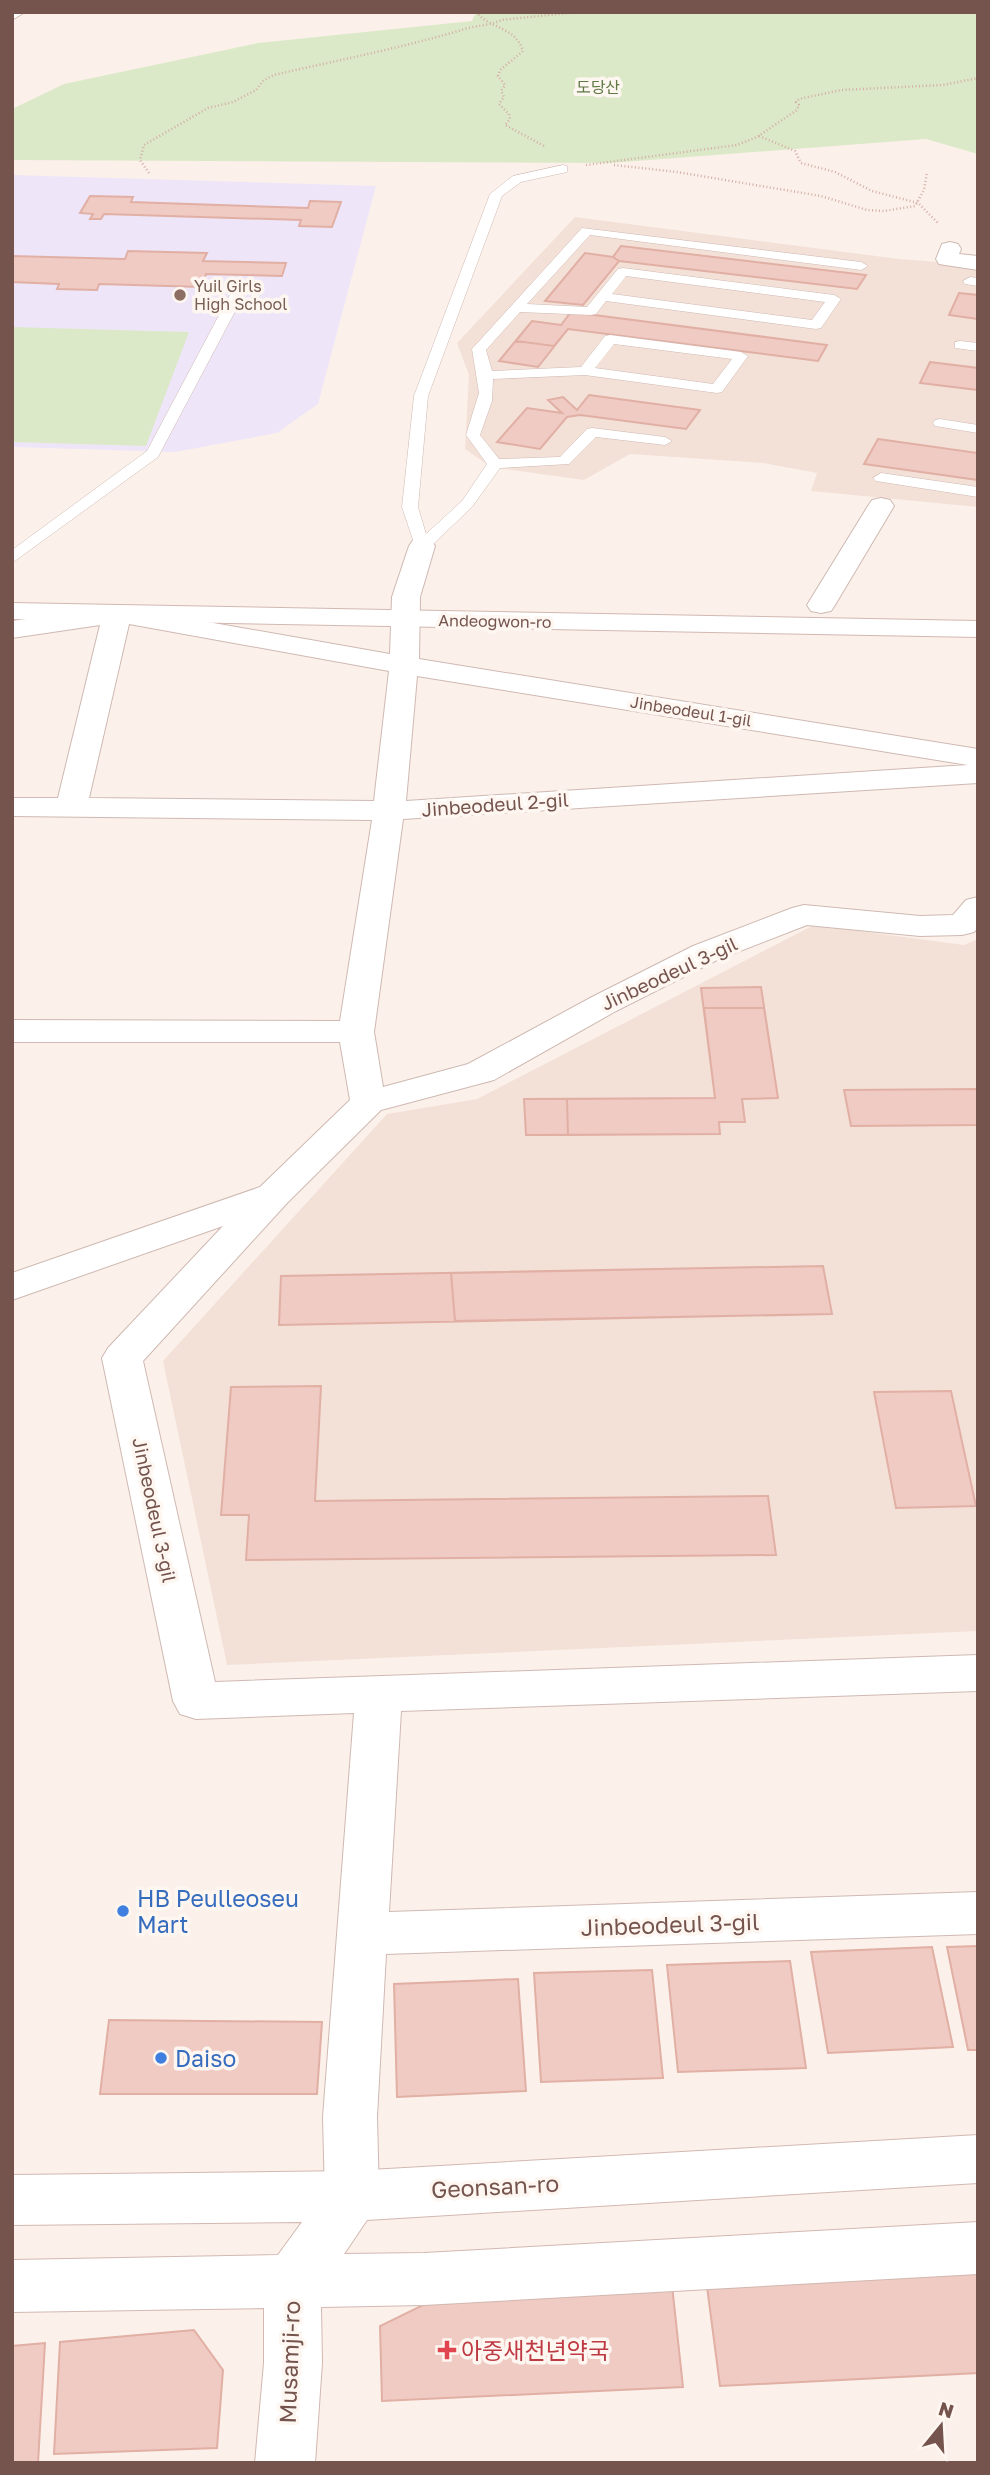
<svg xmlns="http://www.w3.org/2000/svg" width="990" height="2475" font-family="'Golos Text','Noto Sans KR',sans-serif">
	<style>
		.residential { fill: #f3e1d8 }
		.education { fill: #eee6f8 }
		.green { fill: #dce9c8 }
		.building { fill: #efcbc3; stroke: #e1afa4; stroke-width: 2 }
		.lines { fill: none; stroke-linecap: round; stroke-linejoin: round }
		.lane-casing { stroke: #cfb9b2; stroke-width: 1 }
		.street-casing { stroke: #cfb9b2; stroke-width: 2 }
		.secondary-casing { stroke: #d2b8b0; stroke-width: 2 }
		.path { stroke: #d4aea6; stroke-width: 2.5; stroke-dasharray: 1 2.5; stroke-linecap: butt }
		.lane { fill: #fff; fill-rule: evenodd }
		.street { fill: #fff; fill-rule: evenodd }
		.secondary { fill: #fff; fill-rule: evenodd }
		.education-dot { fill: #8d6e63; stroke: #fef6f0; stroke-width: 2.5 }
		.shop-dot { fill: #3f7fe0; stroke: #fef6f0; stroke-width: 2.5 }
		.health-dot { fill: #e0444e; stroke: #fef6f0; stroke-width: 2.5 }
		.labels { text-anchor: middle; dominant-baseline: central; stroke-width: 7; stroke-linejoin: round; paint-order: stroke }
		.far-park-label { font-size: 16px; fill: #607947; stroke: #fef6f0 }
		.far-education-label { font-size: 16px; fill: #785e54; stroke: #fef6f0; text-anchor: start }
		.far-street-label { font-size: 16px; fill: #75544e; stroke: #fef6f0 }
		.street-label { font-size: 19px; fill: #75544e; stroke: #fef6f0 }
		.near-shop-label { font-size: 23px; fill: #366cbe; stroke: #fef6f0; text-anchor: start }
		.near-street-label { font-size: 23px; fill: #75544e; stroke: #fef6f0 }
		.near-health-label { font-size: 23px; fill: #be3a42; stroke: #fef6f0; text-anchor: start }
	</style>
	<rect width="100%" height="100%" fill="#fbf1ea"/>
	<!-- residential -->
	<path class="residential" d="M575,217L899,259L978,265V507L811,491L817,473L763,463L630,454L584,480L491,467L465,449L469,375L457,343Z
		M814,925L964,945L978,939V1631L227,1665L163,1361L387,1114L477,1099Z"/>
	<!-- education -->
	<path class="education" d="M12,175L376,186L318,404L277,433L175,452L12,447Z"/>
	<!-- green -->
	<path class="green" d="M476,12H978V154L926,139L610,163L12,160V109L64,84L258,43L472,21Z
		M12,327L189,332L146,446L12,442Z"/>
	<!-- building -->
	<path class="building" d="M90,196L133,197L131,202L308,208L310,201L341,202L332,227L299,226L301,220L104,214L101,219H90L93,214L80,213Z
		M621,246L866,275L857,289L619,261L583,305L545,301L585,253L613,257Z
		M621,246L866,275L857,289L619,261L613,257Z
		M128,251L207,253L203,261L286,263L282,276L206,274L201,287L99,284L97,290L57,289L59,284L12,282V256L125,259Z
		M959,293L978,295V319L949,315Z
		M571,312L827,345L818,361L568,329L538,367L499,361L532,321L561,325Z
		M571,312L827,345L818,361L568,329L554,346L516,341L532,321L561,325Z
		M930,362L978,368V390L920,383Z
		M589,395L700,410L686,429L580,415L567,417L540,449L497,442L527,408L562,413L548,400L563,397L577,410Z
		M878,439L978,453V480L864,464Z
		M761,987L778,1098L742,1099L745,1122H719L720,1134L526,1135L524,1099L715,1098L701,988Z
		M704,1008H764L778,1098L742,1099L745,1122H719L720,1134L568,1135L567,1099L715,1098Z
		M978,1089V1125L851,1126L844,1090Z
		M978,1089V1125L851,1126L844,1090Z
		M823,1266L832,1314L279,1325L281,1276Z
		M823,1266L832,1314L455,1321L451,1273Z
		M321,1386L315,1501L768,1496L776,1555L246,1560L249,1515H221L231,1387Z
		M951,1391L976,1506L896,1508L874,1392Z
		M978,1946V2050H968L947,1947Z
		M932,1947L953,2047L828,2053L811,1952Z
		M790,1961L806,2068L678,2072L667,1965Z
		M652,1970L663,2078L541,2082L534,1973Z
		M518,1979L526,2091L397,2097L394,1984Z
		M109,2020L322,2022L317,2094H100Z
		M978,2265V2373L720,2386L706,2279Z
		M671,2276L683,2387L382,2401L380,2326L464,2285Z
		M194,2330L223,2370L217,2448L54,2454L60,2342Z
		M45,2343L38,2463H12V2346Z"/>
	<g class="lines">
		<!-- lane casing -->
		<g class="lane-casing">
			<path id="lane" d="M563,165L567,166V172L521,182L502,196L428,396L418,507L426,534L462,501L487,464L466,435L479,393L472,349L582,228L861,262L868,266L861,270L590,235L527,304L587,307L618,269L623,268L834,295L841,299L821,328L816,329L606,301L596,314L591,315L520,312L486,350L492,371L581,367L605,336L610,335L741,352L748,356L722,392L717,393L585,375L493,379L492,401L480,435L499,459L560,457L587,429L592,428L665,437L672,441L665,445L596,437L569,464L500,468L472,507L428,549H416L402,507L414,396L490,194L513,176ZM626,276L825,302L812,320L612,294ZM614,344L732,359L713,384L595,368Z
				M970,277L978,278V286L965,284L963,281Z
				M242,281L249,285L158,457L12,563V550L147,451L235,285Z
				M960,341L978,343V351L955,348V342Z
				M940,419L978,425V433L935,426L933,423L935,420Z
				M881,473L978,487V497L876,481L873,478Z"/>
		</g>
		<!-- street casing -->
		<g class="street-casing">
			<path id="street" d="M12,12H25L12,20Z
				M950,242L958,244L961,249L959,254L978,256V270L939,264L936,259L942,244Z
				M881,498L890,500L894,506L835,605L831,611L821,613L811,611L807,605L868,506L872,500Z
				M422,538L431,540L435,546L420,597L419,659L978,749V783L403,819L374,1032L383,1087L468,1064L592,997L693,946L792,908L804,905L920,916L953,915L966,900L978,897V928L974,932L962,935L920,936L807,925L717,960L616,1011L494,1080L381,1110L288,1202L143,1361L215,1682L978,1655V1691L401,1711L389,1912L978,1892V1934L386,1954L377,2117L379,2196L371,2214L352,2221L333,2214L325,2196L323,2117L354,1713L196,1719L180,1714L173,1701L102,1358L108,1348L223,1226L12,1300V1273L260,1187L350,1100L340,1042H12V1020L340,1021L372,820L12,816V798H58L100,625L12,638V621L117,606L390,654L392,597L409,546L413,540ZM129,624L389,671L374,801L89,798ZM417,676L968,765L406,801Z"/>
		</g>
		<!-- secondary casing -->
		<g class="secondary-casing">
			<path id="secondary" d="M12,603L978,621V637L12,619Z
				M978,2135V2183L367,2220L344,2254L424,2253L978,2222V2274L424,2305L321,2307L322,2363L315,2463H255L264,2363V2308L12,2312V2260L278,2255L302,2222L12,2225V2175L352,2171Z"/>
		</g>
		<!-- path -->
		<path class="path" d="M476,12C491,30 515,26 523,51L500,70L498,76L505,85L501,91L504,97L499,104L509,114L510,119L505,125L546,147
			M759,136L795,151L801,163L835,172L872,191L918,203L939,224
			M586,165L737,145L757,137L797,110L799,105L796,102L799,99L841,90L943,85L978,78
			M614,165L677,172L821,196L867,210L884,211L915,206L924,190L927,172
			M149,173L140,160L144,145L208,108L233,102L256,90L264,80L274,75C338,60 402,48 465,29C477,25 490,26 501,20L578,12"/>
		<!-- lane -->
		<use href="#lane" class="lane"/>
		<!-- street -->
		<use href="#street" class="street"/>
		<!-- secondary -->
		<use href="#secondary" class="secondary"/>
	</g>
	<!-- markers -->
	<circle class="education-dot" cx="180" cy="295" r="7"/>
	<g class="shop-dot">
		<circle cx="123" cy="1911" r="7"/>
		<circle cx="161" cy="2058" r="7"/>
	</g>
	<path class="health-dot" d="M443.5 2339.5h7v7h7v7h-7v7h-7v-7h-7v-7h7z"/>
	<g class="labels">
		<!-- far-park labels -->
		<g class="far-park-label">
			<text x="598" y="87">도당산</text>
		</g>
		<!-- far-education labels -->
		<g class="far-education-label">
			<text x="194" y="286">Yuil Girls<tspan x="194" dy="18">High School</tspan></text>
		</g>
		<!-- far-street labels -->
		<g class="far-street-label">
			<text transform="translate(495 621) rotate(1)">Andeogwon-ro</text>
			<text transform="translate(691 711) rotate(9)">Jinbeodeul 1-gil</text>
		</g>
		<!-- street labels -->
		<g class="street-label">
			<text transform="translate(495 804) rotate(-4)">Jinbeodeul 2-gil</text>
			<text transform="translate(669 973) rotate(-25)">Jinbeodeul 3-gil</text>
			<text transform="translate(155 1510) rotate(78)">Jinbeodeul 3-gil</text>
		</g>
		<!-- near-shop labels -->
		<g class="near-shop-label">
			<text x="137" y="1898">HB Peulleoseu<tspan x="137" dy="26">Mart</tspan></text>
			<text x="175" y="2058">Daiso</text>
		</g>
		<!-- near-street labels -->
		<g class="near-street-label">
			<text transform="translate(670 1924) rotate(-2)">Jinbeodeul 3-gil</text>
			<text transform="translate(495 2186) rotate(-3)">Geonsan-ro</text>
			<text transform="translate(289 2362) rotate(-88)">Musamji-ro</text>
		</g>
		<!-- near-health labels -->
		<g class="near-health-label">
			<text x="461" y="2350">아중새천년약국</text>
		</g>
	</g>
	<!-- border -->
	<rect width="990" height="2475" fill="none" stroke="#75544e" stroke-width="28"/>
	<!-- north arrow -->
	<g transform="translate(941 2426) rotate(18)" stroke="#fef6f0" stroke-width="5" paint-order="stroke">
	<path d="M0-5L12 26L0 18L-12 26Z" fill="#75544e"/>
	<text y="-10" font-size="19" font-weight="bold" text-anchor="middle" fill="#75544e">N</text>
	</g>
</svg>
